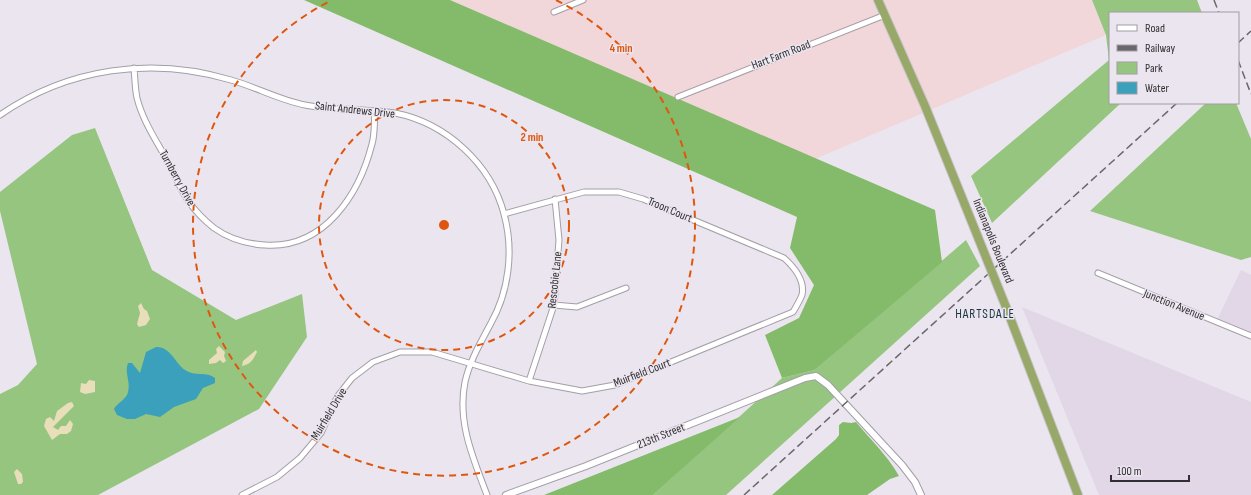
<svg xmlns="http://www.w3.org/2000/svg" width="1251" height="495" font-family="'Sofia Sans Condensed',sans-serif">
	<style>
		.commercial { fill: #f1d6da }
		.built { fill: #e1d7e6 }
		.green { fill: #96c580 }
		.forest { fill: #84bb6a }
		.sand { fill: #e8deb9 }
		.water { fill: #3aa0bb }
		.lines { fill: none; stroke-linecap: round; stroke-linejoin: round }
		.minor-casing { stroke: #a49ea7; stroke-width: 7 }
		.tertiary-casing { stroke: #a49ea7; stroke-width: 8 }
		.trunk-casing { stroke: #c5c5c6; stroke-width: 10 }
		.minor { stroke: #fff; stroke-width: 5 }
		.tertiary { stroke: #fff; stroke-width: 6 }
		.trunk { stroke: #98a868; stroke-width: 8 }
		.rail { stroke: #6a676c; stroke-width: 1.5; stroke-dasharray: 8 4; stroke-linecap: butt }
		.trunk-bridge-casing { stroke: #c5c5c6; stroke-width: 10; stroke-linecap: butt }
		.trunk-bridge { stroke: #98a868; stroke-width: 8 }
		.ring { fill: none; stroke: #df570e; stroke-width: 2; stroke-dasharray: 7 5 }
		.labels { text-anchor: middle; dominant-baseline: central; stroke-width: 3; stroke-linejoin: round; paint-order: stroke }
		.street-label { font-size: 12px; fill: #312f32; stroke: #ebe5ef }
		.neighbourhood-label { font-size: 13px; letter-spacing: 1px; fill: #16353f; stroke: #ebe5ef }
		.centre { fill: #df570e; stroke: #ebe5ef; stroke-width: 2 }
		.ring-label { font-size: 12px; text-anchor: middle; font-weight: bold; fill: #df570e; stroke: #ebe5ef; stroke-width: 3; stroke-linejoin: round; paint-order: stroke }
	</style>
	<rect width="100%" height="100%" fill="#ebe5ef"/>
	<!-- commercial -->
	<path class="commercial" d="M450,0H1092L1106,35L815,159Z"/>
	<!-- built -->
	<path class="built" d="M1241,270L1251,275V336L1216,322Z
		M1022,307L1251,402V495H1099Z"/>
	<!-- green -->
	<path class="green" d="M1092,0H1197L1202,13H1110V103H1121L992,223L971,176L1109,60L1106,35Z
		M1206,103H1236L1251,139V257L1241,260L1090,211Z
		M95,128L152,270L236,320L302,294L307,337L259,409L98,495H0V394L18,385L37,364L0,211V192L72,135Z
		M966,240L980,266L726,495H653L782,378L815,370Z"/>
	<!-- forest -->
	<path class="forest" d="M304,0H450L935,210L942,262L815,370L782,378L765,335L799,318L814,285L790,248L797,217Z
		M740,417L653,495H544Z
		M843,422L851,423L856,422C870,439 887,455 899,476L890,479L867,495H772L836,439L839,435V425Z"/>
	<!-- sand -->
	<path class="sand" d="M141,303L144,309L147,311L150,319L146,325L139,327L137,324L140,313L138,306Z
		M219,346L225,352L224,356L226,361L223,363L220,360L216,363L209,364V360L217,353L216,349Z
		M256,350L257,352C253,360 251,364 242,366L243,361Z
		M89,380L95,381V392L85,394L80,392L81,383L86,384Z
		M72,402L74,406L53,427L58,430L61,426H66L70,420L73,424L71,431L67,434H60L52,440L44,426L46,419L50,417L54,421L57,411L68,403Z
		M17,469L22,474L23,482L21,484H18L14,472Z"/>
	<!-- water -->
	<path class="water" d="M156,347C170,346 175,363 185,370C195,377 207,371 215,378V383L203,388L196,399L174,407L160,417L146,414L135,419H127L117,415L114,409C117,403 127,399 128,392C131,382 124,372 128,363H132L140,373L146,352Z"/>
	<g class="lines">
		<!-- minor casing -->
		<g class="minor-casing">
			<path id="minor" d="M554,12L583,0
				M134,68C135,78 135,89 137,98C143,122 158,143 169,164C175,176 181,190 189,202C196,212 204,220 214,228C228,238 247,244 265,245C324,249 359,195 372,144C375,134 374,122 375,111
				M678,97L885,15
				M0,115C68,68 152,56 231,80C256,87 279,100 305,105C335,111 365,108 395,113C446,123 491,164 504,214C514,250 509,291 491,323C481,342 470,360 465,382C457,422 473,458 487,495
				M1098,273L1251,336
				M554,305L577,307L626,288
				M529,381L554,305L559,240L555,199
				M242,495L277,477L300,458L321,433L337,397L352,378L373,362L400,352H432L529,381L582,391L615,385L793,312C796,307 800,300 802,295C805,281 794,267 784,258L643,199L619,192H584L504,214"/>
		</g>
		<!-- tertiary casing -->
		<g class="tertiary-casing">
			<path id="tertiary" d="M506,495L586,466L805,378L816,376L828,385L902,465L915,482L921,495"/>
		</g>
		<!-- trunk casing -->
		<g class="trunk-casing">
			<path id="trunk" d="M878,0L925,106L965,205
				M1006,307L1078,495"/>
		</g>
		<!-- minor -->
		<use href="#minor" class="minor"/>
		<!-- tertiary -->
		<use href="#tertiary" class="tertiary"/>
		<!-- trunk -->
		<use href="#trunk" class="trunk"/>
		<!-- rail -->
		<path class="rail" d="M1214,0L1219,13
			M1238,43L1251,31
			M1238,60L1251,94
			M744,495L1177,103"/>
		<!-- trunk-bridge casing -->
		<g class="trunk-bridge-casing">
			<path id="trunk-bridge" d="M965,205L1006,307"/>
		</g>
		<!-- trunk-bridge -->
		<use href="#trunk-bridge" class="trunk-bridge"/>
	</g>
	<!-- distance rings -->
	<g class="ring">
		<circle cx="444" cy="225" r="125"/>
		<path d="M556 0A251 251 0 1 1 332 0"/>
	</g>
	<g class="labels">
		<!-- street labels -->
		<g class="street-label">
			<text transform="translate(781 55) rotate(-21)">Hart Farm Road</text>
			<text transform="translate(355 110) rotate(6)">Saint Andrews Drive</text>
			<text transform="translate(177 178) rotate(61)">Turnberry Drive</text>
			<text transform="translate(670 210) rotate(23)">Troon Court</text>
			<text transform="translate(993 241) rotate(68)">Indianapolis Boulevard</text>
			<text transform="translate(555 280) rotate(-84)">Rescobie Lane</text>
			<text transform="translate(1174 305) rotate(22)">Junction Avenue</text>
			<text transform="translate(642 373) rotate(-21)">Muirfield Court</text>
			<text transform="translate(329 414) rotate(-59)">Muirfield Drive</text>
			<text transform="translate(661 436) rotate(-22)">213th Street</text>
		</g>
		<!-- neighbourhood labels -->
		<g class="neighbourhood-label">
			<text x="985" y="314">HARTSDALE</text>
		</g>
	</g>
	<circle cx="444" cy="225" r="6" class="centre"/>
	<g class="ring-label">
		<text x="621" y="52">4 min</text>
		<text x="532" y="141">2 min</text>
	</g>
	<!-- legend -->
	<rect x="1109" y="12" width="130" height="92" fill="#ebe5ef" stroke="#a19ca3"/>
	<rect x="1117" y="25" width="20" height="6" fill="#ffffff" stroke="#a19ca3"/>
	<text x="1145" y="32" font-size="12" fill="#312f32">Road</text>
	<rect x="1117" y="45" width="20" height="6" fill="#6a676c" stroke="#a19ca3"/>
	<text x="1145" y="52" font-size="12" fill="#312f32">Railway</text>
	<rect x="1117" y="62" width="20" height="12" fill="#96c580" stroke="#a19ca3"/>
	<text x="1145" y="72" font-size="12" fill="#312f32">Park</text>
	<rect x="1117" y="82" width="20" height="12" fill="#3aa0bb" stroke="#a19ca3"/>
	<text x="1145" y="92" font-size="12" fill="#312f32">Water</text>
	<!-- scale -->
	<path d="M1111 475v6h78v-6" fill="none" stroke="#312f32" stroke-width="2"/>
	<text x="1117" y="475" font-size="12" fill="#312f32" stroke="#ebe5ef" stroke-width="3" paint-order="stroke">100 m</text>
</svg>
